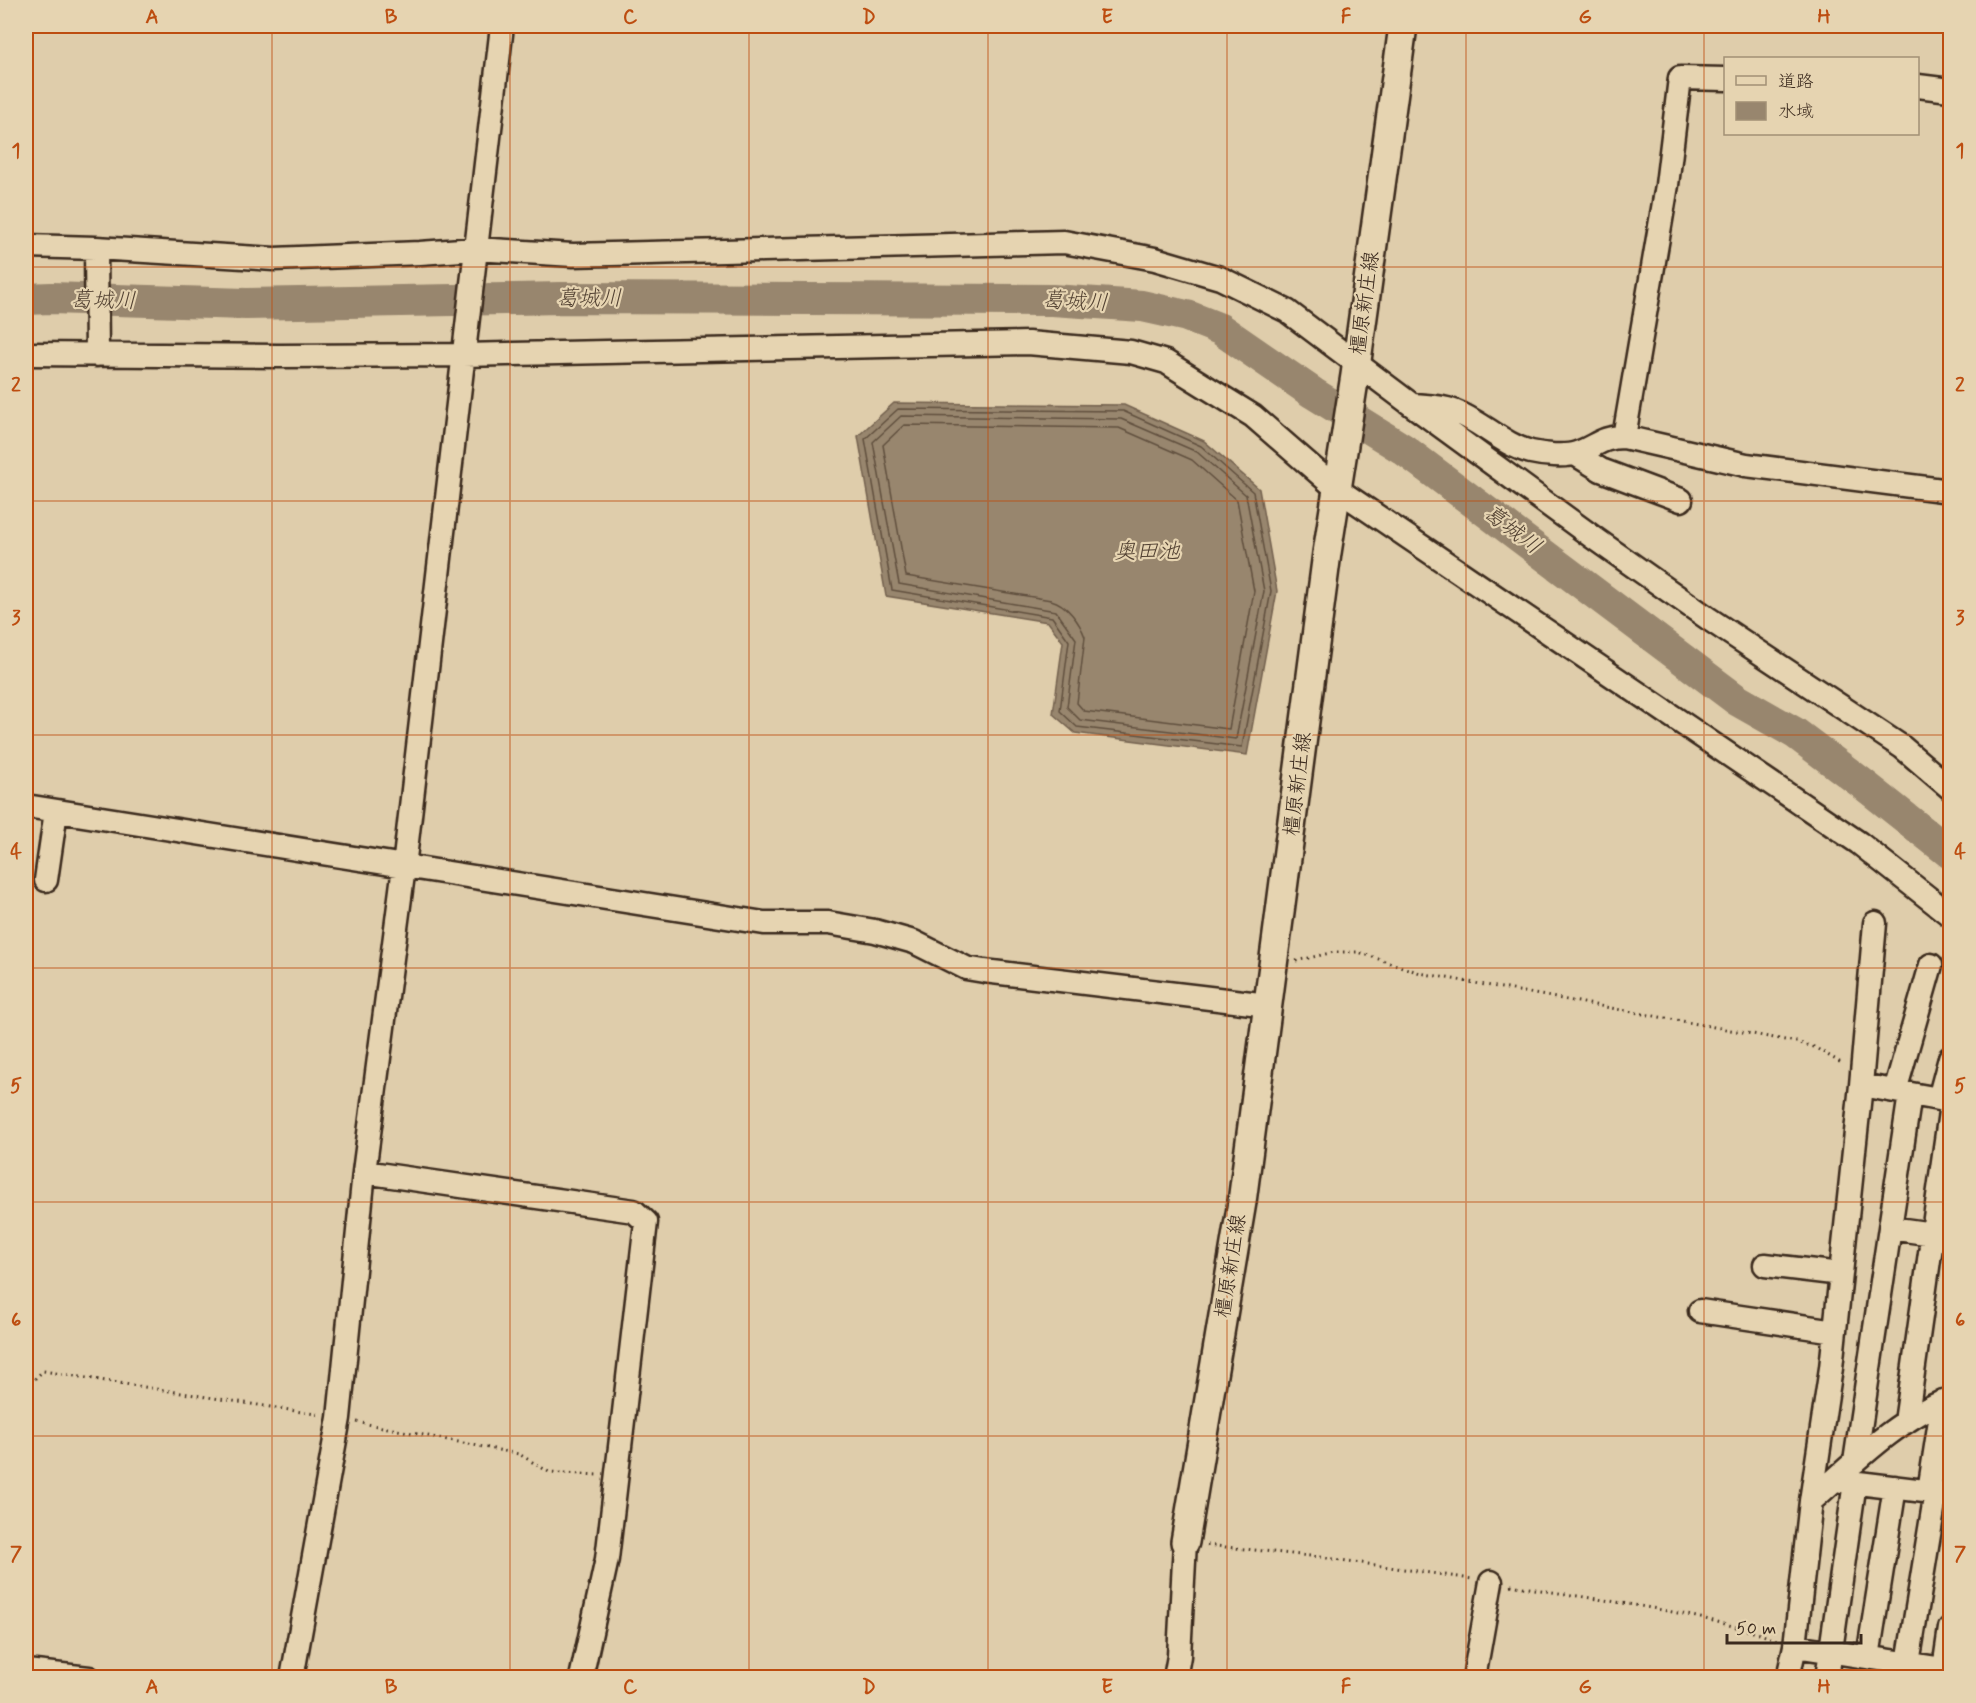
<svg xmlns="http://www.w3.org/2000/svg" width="1976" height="1703" font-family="Mynerve,'Klee One',sans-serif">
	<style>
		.water { fill: #98866e; stroke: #73614e; stroke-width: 1.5 }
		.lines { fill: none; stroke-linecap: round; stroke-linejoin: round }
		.shore { stroke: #604f3e; stroke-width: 1.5 }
		.river { stroke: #98866e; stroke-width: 32 }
		.minor-casing { stroke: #3b2a1e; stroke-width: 27 }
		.major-casing { stroke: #3b2a1e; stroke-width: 32 }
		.path { stroke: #3b2a1e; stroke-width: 3; stroke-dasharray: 1.5 4.5; stroke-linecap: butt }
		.minor { stroke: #e6d4b1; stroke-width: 22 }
		.major { stroke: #e6d4b1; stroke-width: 27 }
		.grid { fill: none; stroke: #bd4d10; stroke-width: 1.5; stroke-opacity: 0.55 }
		.labels { text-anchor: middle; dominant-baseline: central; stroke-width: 4.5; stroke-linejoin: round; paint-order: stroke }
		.street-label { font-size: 21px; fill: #3b2a1e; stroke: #e6d4b1 }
		.water-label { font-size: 22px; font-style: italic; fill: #524132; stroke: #e6d4b1 }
		.neatline { fill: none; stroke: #bd4d10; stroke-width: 2 }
		.grid-label { font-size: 20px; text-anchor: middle; font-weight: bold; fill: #bd4d10 }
	</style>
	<rect width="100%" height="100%" fill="#dfcdab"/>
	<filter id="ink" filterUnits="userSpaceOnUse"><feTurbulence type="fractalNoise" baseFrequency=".0167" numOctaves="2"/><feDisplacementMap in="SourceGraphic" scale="12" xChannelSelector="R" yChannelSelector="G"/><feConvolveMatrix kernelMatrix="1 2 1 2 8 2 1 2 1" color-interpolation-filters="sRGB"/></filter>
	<g filter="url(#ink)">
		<!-- water -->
		<path class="water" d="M894,403L1124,405L1204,441L1259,489L1277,591L1247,755L1075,733L1053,714L1063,642L1048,622L886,596L858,436Z"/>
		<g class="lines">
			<!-- shore -->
			<path class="shore" d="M898,409L1123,411L1201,446L1253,492L1271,591L1242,747L1077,727L1060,711L1069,641L1052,617L892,590L865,439Z
				M901,416L1121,419L1197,452L1246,495L1264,591L1236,739L1080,720L1067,707L1076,639L1056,611L899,584L873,442Z
				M904,425L1119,428L1192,460L1237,500L1254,591L1229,729L1084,711L1077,703L1085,637C1080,623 1067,604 1051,600L906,576L883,445Z"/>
			<!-- river -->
			<path class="river" d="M26,299L51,298L246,304L561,298L1052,300L1142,306L1187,316L1220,329L1313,393L1403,449L1737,700L1795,733L1863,784L1950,853"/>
			<!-- minor casing -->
			<g class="minor-casing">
				<path id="minor" d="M1918,86L1950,90
					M26,246L96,248L274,259L420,253L475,249L573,255L1064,242L1155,259L1220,278L1287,311L1412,405L1594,538L1709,619L1902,747L1950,788
					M96,248L97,355
					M26,354L279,356L464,355L1028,343L1131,352L1166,362L1253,416L1337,489L1859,843L1950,915
					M1413,405C1427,406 1441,406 1454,411C1481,421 1503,445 1531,452C1544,455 1565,457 1577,453C1597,446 1601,437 1624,437L1746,465L1950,491
					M1624,437L1667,185L1680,78L1726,79
					M1575,454L1601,470L1681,500
					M26,806L764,923H828L875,931L914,942L966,968L984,971L1268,1005
					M46,880L56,811
					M1861,1085L1950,1101
					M1895,1091L1931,965
					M1939,1099L1950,1058
					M364,1172L634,1211L646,1222L607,1559L581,1678
					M1890,1228L1933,1234
					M1765,1265L1841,1274
					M1700,1311L1835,1331
					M1906,1422L1950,1112
					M1855,1462L1910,1094
					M1842,1481L1949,1494
					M1929,1491L1943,1401
					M1811,1501C1852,1465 1899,1417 1950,1399
					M1795,1646L1950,1670
					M1868,1657L1895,1487
					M1908,1663L1936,1492
					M1944,1669L1950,1628
					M26,1671L89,1678
					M292,1678L339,1418L364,1172L404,867L502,26
					M1175,1678L1179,1656L1185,1542
					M1474,1678L1491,1582
					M1788,1678L1795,1646L1811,1501L1831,1368L1861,1085L1875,923
					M1827,1678L1855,1482"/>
			</g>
			<!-- major casing -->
			<g class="major-casing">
				<path id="major" d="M1185,1542L1242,1202L1327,553L1355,375L1403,26"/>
			</g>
			<!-- path -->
			<path class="path" d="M1296,961L1334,952H1358L1420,973L1796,1042L1814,1047L1843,1064
				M26,1387L43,1371L321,1415
				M357,1422L519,1454L549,1472L598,1475
				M1207,1545L1320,1557L1472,1579
				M1511,1585C1600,1601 1691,1609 1777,1640"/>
			<!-- minor -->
			<use href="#minor" class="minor"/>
			<!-- major -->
			<use href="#major" class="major"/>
		</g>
	</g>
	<!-- grid -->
	<path class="grid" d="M272,26V1678M510,26V1678M749,26V1678M988,26V1678M1227,26V1678M1466,26V1678M1704,26V1678M26,267H1950M26,501H1950M26,735H1950M26,968H1950M26,1202H1950M26,1436H1950"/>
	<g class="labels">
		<!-- street labels -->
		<g class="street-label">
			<text transform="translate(1365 303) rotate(-82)">橿原新庄線</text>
			<text transform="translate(1298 784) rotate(-83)">橿原新庄線</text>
			<text transform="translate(1231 1266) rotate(-81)">橿原新庄線</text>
		</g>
		<!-- water labels -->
		<g class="water-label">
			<text x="589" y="299">葛城川</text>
			<text transform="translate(103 301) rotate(1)">葛城川</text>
			<text transform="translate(1075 302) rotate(3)">葛城川</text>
			<text transform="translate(1512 530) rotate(37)">葛城川</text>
			<text x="1147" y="552">奥田池</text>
		</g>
	</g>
	<!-- margin -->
	<rect width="1976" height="1703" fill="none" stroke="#e6d4b1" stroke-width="66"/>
	<!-- legend -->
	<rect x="1724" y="57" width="195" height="78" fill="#e6d4b1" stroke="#a29076" stroke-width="1.5"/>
	<rect x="1736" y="76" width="30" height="9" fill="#e6d4b1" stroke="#a29076" stroke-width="1.5"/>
	<text x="1778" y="87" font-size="18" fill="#3b2a1e">道路</text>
	<rect x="1736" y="102" width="30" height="18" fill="#98866e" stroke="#a29076" stroke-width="1.5"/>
	<text x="1778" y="117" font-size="18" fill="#3b2a1e">水域</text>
	<!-- scale -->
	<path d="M1727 1634v9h134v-9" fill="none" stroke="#3b2a1e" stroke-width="3"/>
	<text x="1736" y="1634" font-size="18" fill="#3b2a1e" stroke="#e6d4b1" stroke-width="4.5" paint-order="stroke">50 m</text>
	<rect x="33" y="33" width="1910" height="1637" class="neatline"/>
	<g class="grid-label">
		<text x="152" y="23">A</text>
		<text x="391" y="23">B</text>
		<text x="630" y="23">C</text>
		<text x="869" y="23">D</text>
		<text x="1107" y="23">E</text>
		<text x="1346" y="23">F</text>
		<text x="1585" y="23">G</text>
		<text x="1824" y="23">H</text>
		<text x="16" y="157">1</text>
		<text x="1960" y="157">1</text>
		<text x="16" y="391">2</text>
		<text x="1960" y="391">2</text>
		<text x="16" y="624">3</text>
		<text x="1960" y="624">3</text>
		<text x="16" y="858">4</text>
		<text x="1960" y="858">4</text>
		<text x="16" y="1092">5</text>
		<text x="1960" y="1092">5</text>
		<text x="16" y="1326">6</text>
		<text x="1960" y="1326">6</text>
		<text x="16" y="1560">7</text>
		<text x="1960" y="1560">7</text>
		<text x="152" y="1693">A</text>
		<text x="391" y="1693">B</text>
		<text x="630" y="1693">C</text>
		<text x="869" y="1693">D</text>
		<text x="1107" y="1693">E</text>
		<text x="1346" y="1693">F</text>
		<text x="1585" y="1693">G</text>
		<text x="1824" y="1693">H</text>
	</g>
</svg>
